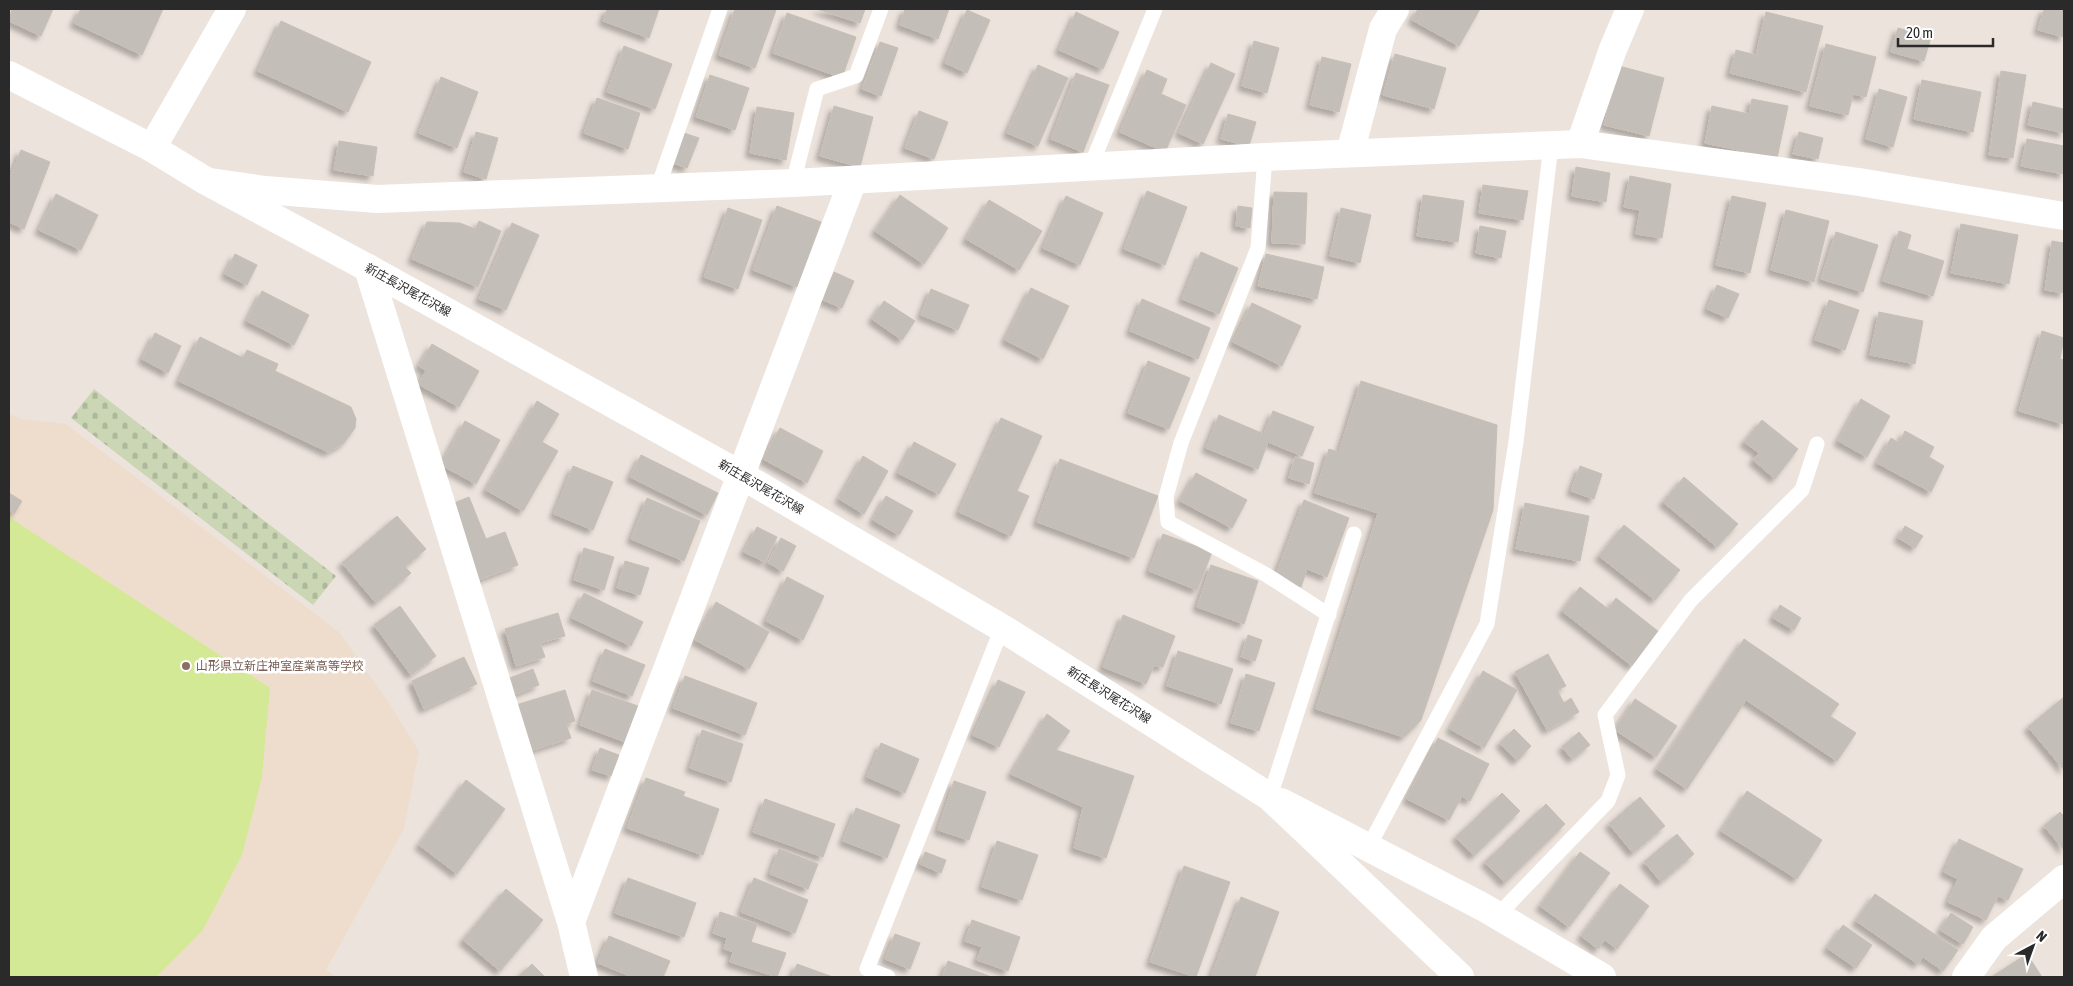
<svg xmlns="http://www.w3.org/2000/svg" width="2073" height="986" font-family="'Asap Condensed','Noto Sans JP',sans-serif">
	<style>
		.education { fill: #edc }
		.cemetery { fill: url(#cemetery-stones) }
		.pitch { fill: #d4e995 }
		.building { fill: #c4beb8; stroke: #c7beb6; filter: url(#shadow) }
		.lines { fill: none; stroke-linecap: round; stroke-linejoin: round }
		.service { stroke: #fff; stroke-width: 15 }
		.minor { stroke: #fff; stroke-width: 28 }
		.tertiary { stroke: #fff; stroke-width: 28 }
		.secondary { stroke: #fff; stroke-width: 28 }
		.education-dot { fill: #8d6e63; stroke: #fff; stroke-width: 2 }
		.labels { text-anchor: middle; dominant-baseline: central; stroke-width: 5; stroke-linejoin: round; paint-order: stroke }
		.street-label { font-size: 12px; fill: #2a2a2a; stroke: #fff }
		.education-label { font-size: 12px; fill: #785e54; stroke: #fff; text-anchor: start }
	</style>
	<defs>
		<pattern id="cemetery-stones" width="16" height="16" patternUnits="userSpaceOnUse" patternTransform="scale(1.25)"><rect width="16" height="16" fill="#cad6b4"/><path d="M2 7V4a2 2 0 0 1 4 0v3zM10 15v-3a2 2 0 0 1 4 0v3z" fill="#aeb89b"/></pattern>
		<filter id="shadow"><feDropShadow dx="-4.5" dy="4.5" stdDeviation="2.5" flood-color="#0004"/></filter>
	</defs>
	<rect width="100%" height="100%" fill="#ece3dc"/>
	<!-- education -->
	<path class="education" d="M9,414L22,419L66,424L339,632L387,700L419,751L404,829L326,970L337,977H9Z"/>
	<!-- cemetery -->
	<path class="cemetery" d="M94,389L336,576L313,605L71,418Z"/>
	<!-- pitch -->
	<path class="pitch" d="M9,517L270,688L262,777L242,855L203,930L156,977H9Z"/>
	<!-- building -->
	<path class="building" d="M12,9H53L41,36L9,21Z
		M81,9H163L142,55L74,23Z
		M607,9H659L649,38L603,21Z
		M735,9L776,10L755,68L719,55Z
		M817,9H865L860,23Z
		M905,9H949L938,39L900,25Z
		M1418,9H1480L1459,46L1412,20Z
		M2044,9H2064V37L2038,30Z
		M967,10L990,20L967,73L945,63Z
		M1076,12L1119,32L1103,69L1059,50Z
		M1766,12L1823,26L1806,92L1730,73L1736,50L1756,55Z
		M787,13L856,37L842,78L773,53Z
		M281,21L371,62L348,112L258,71Z
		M1898,28L1931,37L1924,61L1891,52Z
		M1254,41L1279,48L1267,93L1242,86Z
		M880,42L898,48L881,96L862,89Z
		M1826,44L1876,57L1866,97L1853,94L1848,115L1810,106Z
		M624,46L672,64L655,109L607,92Z
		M1395,54L1446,68L1434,109L1383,95Z
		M1322,57L1351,64L1339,112L1310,105Z
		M1211,63L1235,74L1203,144L1179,133Z
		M1038,65L1068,78L1038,146L1007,133Z
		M1619,66L1664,78L1649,136L1604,125Z
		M1147,70L1167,79L1161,94L1186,105L1165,152L1120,132Z
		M2001,71L2026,75L2013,158L1989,155Z
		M1076,73L1109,85L1083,152L1051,139Z
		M710,75L749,88L735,130L696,117Z
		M441,77L478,92L457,148L419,133Z
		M1922,80L1981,92L1973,132L1914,119Z
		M1879,89L1907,97L1893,147L1866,139Z
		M597,98L640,113L628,149L584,133Z
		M1752,99L1788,106L1777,158L1705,143L1712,106L1749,114Z
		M2033,102L2064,109V133L2028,125Z
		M834,106L873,117L860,167L820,156Z
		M757,107L794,113L786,160L750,153Z
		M919,111L948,122L934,159L905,148Z
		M1228,114L1256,122L1249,146L1221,139Z
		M476,132L498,138L486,179L464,172Z
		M1799,132L1823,138L1818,159L1793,154Z
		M684,133L699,138L687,168L672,163Z
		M2027,139L2064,146V174L2021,166Z
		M339,141L377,147L373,176L334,170Z
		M21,150L50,162L24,229L9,222V181Z
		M1576,167L1610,173L1606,202L1572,196Z
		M1630,176L1671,184L1662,238L1636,234L1640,210L1624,207Z
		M1483,185L1528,191L1523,220L1479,213Z
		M1147,191L1187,207L1165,265L1124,249Z
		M1274,192L1307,193L1305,244L1272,243Z
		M56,194L98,215L81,250L39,230Z
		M900,195L948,228L924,264L875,231Z
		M1423,195L1464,201L1458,242L1417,236Z
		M1066,196L1103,213L1080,265L1043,248Z
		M1732,196L1766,203L1750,273L1716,265Z
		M989,200L1042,231L1019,270L966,239Z
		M777,206L821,222L797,287L753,270Z
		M1238,206L1252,208L1250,228L1236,226Z
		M728,208L762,220L738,289L704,277Z
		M1341,208L1371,215L1360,263L1330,256Z
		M1786,210L1829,221L1814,282L1771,270Z
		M479,221L501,231L478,287L412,259L427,222L460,223L475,229Z
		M512,223L539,235L506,310L479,299Z
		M1961,224L2018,235L2009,284L1951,273Z
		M1480,226L1506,231L1501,258L1476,253Z
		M1899,231L1911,235L1907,249L1944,261L1933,296L1883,281Z
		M1836,232L1878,245L1863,292L1821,279Z
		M2052,241L2064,243V293L2045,290Z
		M1201,252L1238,268L1219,314L1182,299Z
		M235,254L257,265L247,285L225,274Z
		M1266,254L1324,267L1317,299L1258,286Z
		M834,272L854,281L842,308L823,300Z
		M1717,285L1739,294L1728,318L1707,309Z
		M1031,288L1069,306L1043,359L1005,340Z
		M931,289L969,305L958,330L921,315Z
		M262,291L309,315L294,345L247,321Z
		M1142,299L1210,328L1198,359L1130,331Z
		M1829,300L1859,310L1845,350L1815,340Z
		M884,301L915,321L902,340L872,319Z
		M1252,303L1301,326L1282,366L1233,342Z
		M1879,312L1923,321L1915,364L1870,355Z
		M2042,331L2064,338L2060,359L2064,360V424L2019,411Z
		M155,333L181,346L168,373L142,359Z
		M200,337L243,358L247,350L278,364L275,371L351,407L356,419L355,428L344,443L328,452L179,381Z
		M432,344L479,371L459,407L418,384L426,371L419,366Z
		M1148,361L1190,378L1169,429L1128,413Z
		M1361,381L1497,425L1493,510L1421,720L1404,737L1316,709L1378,513L1315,493L1329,449L1339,452Z
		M1861,399L1890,416L1867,457L1838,441Z
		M537,401L559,414L542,442L558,451L523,511L486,490Z
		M1273,411L1314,427L1302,456L1268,442L1258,469L1206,448L1219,415L1264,434Z
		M1001,418L1042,436L1017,491L1029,496L1011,536L959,512Z
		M1762,420L1798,449L1775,479L1753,460L1759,453L1744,442Z
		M465,421L500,440L476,484L441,465Z
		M780,428L823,451L807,483L763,459Z
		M1905,431L1934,447L1929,457L1944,466L1931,492L1877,463L1891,438L1899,443Z
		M914,442L956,464L939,494L898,473Z
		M641,455L718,493L707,515L630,477Z
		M863,456L888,471L864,514L839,499Z
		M1295,457L1314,463L1309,484L1289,478Z
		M1060,459L1158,496L1134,558L1037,522Z
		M573,466L613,482L593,530L554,514Z
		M1580,466L1602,474L1594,499L1571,491Z
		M1196,473L1247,500L1232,528L1180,501Z
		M1684,477L1738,524L1717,547L1663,502Z
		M9,493L22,501L14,514L9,510Z
		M886,496L913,511L899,535L873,520Z
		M469,497L486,539L505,532L518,565L476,581L447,506Z
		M647,498L700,521L684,561L631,539Z
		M1304,500L1349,518L1327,577L1307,569L1301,587L1275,577Z
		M1525,503L1589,516L1580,561L1516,549Z
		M397,516L426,549L405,567L411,573L376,603L342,563Z
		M1624,525L1680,570L1655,600L1599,556Z
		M1905,526L1923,536L1915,548L1898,538Z
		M757,527L777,537L765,562L744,552Z
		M1163,534L1212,552L1197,590L1149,571Z
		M781,538L796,546L783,571L768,563Z
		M584,548L614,557L604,590L574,580Z
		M625,561L649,568L640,595L617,588Z
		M1211,565L1258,581L1244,624L1197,607Z
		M787,577L824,596L803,640L766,621Z
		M1580,587L1608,609L1616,598L1659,632L1632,666L1562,611Z
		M584,593L643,622L631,646L572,618Z
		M716,602L769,632L749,669L695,640Z
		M1780,605L1801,618L1794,630L1773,618Z
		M400,606L436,656L411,675L374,625Z
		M558,613L565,636L540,643L545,657L516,666L505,629Z
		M1123,615L1175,636L1163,667L1154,666L1146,684L1103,667Z
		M1248,635L1262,640L1255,661L1241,657Z
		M1744,639L1839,704L1830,716L1856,733L1837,761L1746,700L1687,789L1657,769Z
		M605,649L645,665L632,696L593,681Z
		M1178,651L1233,669L1221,704L1167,686Z
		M1548,654L1566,686L1557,690L1564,703L1571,698L1579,712L1547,730L1515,672Z
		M464,657L477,684L424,709L412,681Z
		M533,669L539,685L516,694L510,678Z
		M1483,671L1517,690L1484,748L1450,729Z
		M1246,674L1275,683L1259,731L1231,723Z
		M685,676L757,703L745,735L673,708Z
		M998,680L1025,692L999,747L973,735Z
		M565,690L575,721L566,724L571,738L530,751L516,705Z
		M592,690L641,707L628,743L580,725Z
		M2064,697V770L2028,727Z
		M1635,699L1677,726L1656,757L1615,730Z
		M1047,714L1070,731L1056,750L1134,776L1106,858L1074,848L1083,807L1011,774Z
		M1514,729L1531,746L1517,761L1500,743Z
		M702,730L743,744L731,782L690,768Z
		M1579,732L1590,745L1572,759L1562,747Z
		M1438,738L1489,764L1470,801L1462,796L1449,820L1407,799Z
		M881,743L919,759L905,793L867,777Z
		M600,748L619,755L612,776L592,770Z
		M646,778L685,792L683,796L719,809L703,855L627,828Z
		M466,780L505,809L457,874L419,845Z
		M954,781L986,792L969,840L938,830Z
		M1747,791L1822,840L1797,879L1721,831Z
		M1502,793L1520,811L1474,856L1456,837Z
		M1640,797L1665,826L1633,853L1609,824Z
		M765,799L835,824L823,857L753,832Z
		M1546,804L1565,824L1505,883L1485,862Z
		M856,808L900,825L887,858L843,841Z
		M2060,812L2064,816V850L2044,826Z
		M1677,834L1694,854L1661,882L1644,862Z
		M1959,839L2023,869L2008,900L1998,896L1986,920L1948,902L1958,879L1944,872Z
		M997,841L1038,855L1022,900L982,887Z
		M779,849L818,864L808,889L770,874Z
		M925,852L946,860L941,873L920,864Z
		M1580,852L1610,873L1569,927L1540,906Z
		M1184,866L1230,882L1196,977L1150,962Z
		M628,878L696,903L684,937L615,913Z
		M754,878L808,900L795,933L741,912Z
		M1620,884L1649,906L1617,949L1605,940L1598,949L1581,936Z
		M506,889L543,920L500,971L463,940Z
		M1875,894L1958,950L1943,971L1923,957L1918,964L1856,921Z
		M1241,897L1279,912L1255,977H1211Z
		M720,912L757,924L751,942L786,953L777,977L730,962L733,952L724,949L727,938L713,933Z
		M1951,913L1973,927L1963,944L1940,930Z
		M972,920L1020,937L1008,971L977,960L982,947L965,941Z
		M1843,925L1872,945L1856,968L1827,948Z
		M895,934L920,943L910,969L885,959Z
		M609,936L670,961L663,977H632L598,963Z
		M2027,954L2042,977H1994L1993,976Z
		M948,961L992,977H942Z
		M532,964L545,977H518Z
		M797,964L833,977H792Z"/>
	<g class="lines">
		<!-- service -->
		<path class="service" d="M1265,157L1258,248L1181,443L1166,497L1168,522L1265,574L1329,615
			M1090,168L1155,9
			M793,183L817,89L856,76L881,9
			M657,190L720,9
			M1270,797L1354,534
			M1368,848L1487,624L1516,442L1551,145
			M1497,916L1608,801L1618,775L1605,715L1691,600L1802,490L1817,444
			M888,977L867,969L1002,628"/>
		<!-- minor -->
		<path class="minor" d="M1580,144L1613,49L1630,9
			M152,148L232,9
			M1350,153L1383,29L1395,9
			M210,182L265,190L377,199L793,183L1265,157L1580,144L1859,182L2064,216
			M368,268L571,922L584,977
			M571,922L853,180
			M1966,977L1994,938L2064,879"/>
		<!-- tertiary -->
		<path class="tertiary" d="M1281,802L1483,907L1602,977"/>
		<!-- secondary -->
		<path class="secondary" d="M9,75L152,148L206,181L368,268L741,475L1002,628L1270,797L1460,977"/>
	</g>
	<!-- markers -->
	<circle class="education-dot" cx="186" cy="666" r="5"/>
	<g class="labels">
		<!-- street labels -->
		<g class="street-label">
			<text transform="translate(408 290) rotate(29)">新庄長沢尾花沢線</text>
			<text transform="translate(761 487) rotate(30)">新庄長沢尾花沢線</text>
			<text transform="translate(1109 695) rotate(32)">新庄長沢尾花沢線</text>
		</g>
		<!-- education labels -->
		<g class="education-label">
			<text x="196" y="666">山形県立新庄神室産業高等学校</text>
		</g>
	</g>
	<!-- border -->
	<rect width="2073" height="986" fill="none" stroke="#2a2a2a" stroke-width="20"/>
	<!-- north arrow -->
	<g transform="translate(2033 946) rotate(41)" stroke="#ffffff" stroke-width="4" paint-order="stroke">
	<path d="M0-4L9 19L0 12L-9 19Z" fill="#2a2a2a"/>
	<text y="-8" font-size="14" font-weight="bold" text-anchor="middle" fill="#2a2a2a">N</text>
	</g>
	<!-- scale -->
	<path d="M1898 38v8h95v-8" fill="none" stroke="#2a2a2a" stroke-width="2.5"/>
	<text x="1906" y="38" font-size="15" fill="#2a2a2a" stroke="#ffffff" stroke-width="4" paint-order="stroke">20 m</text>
</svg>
